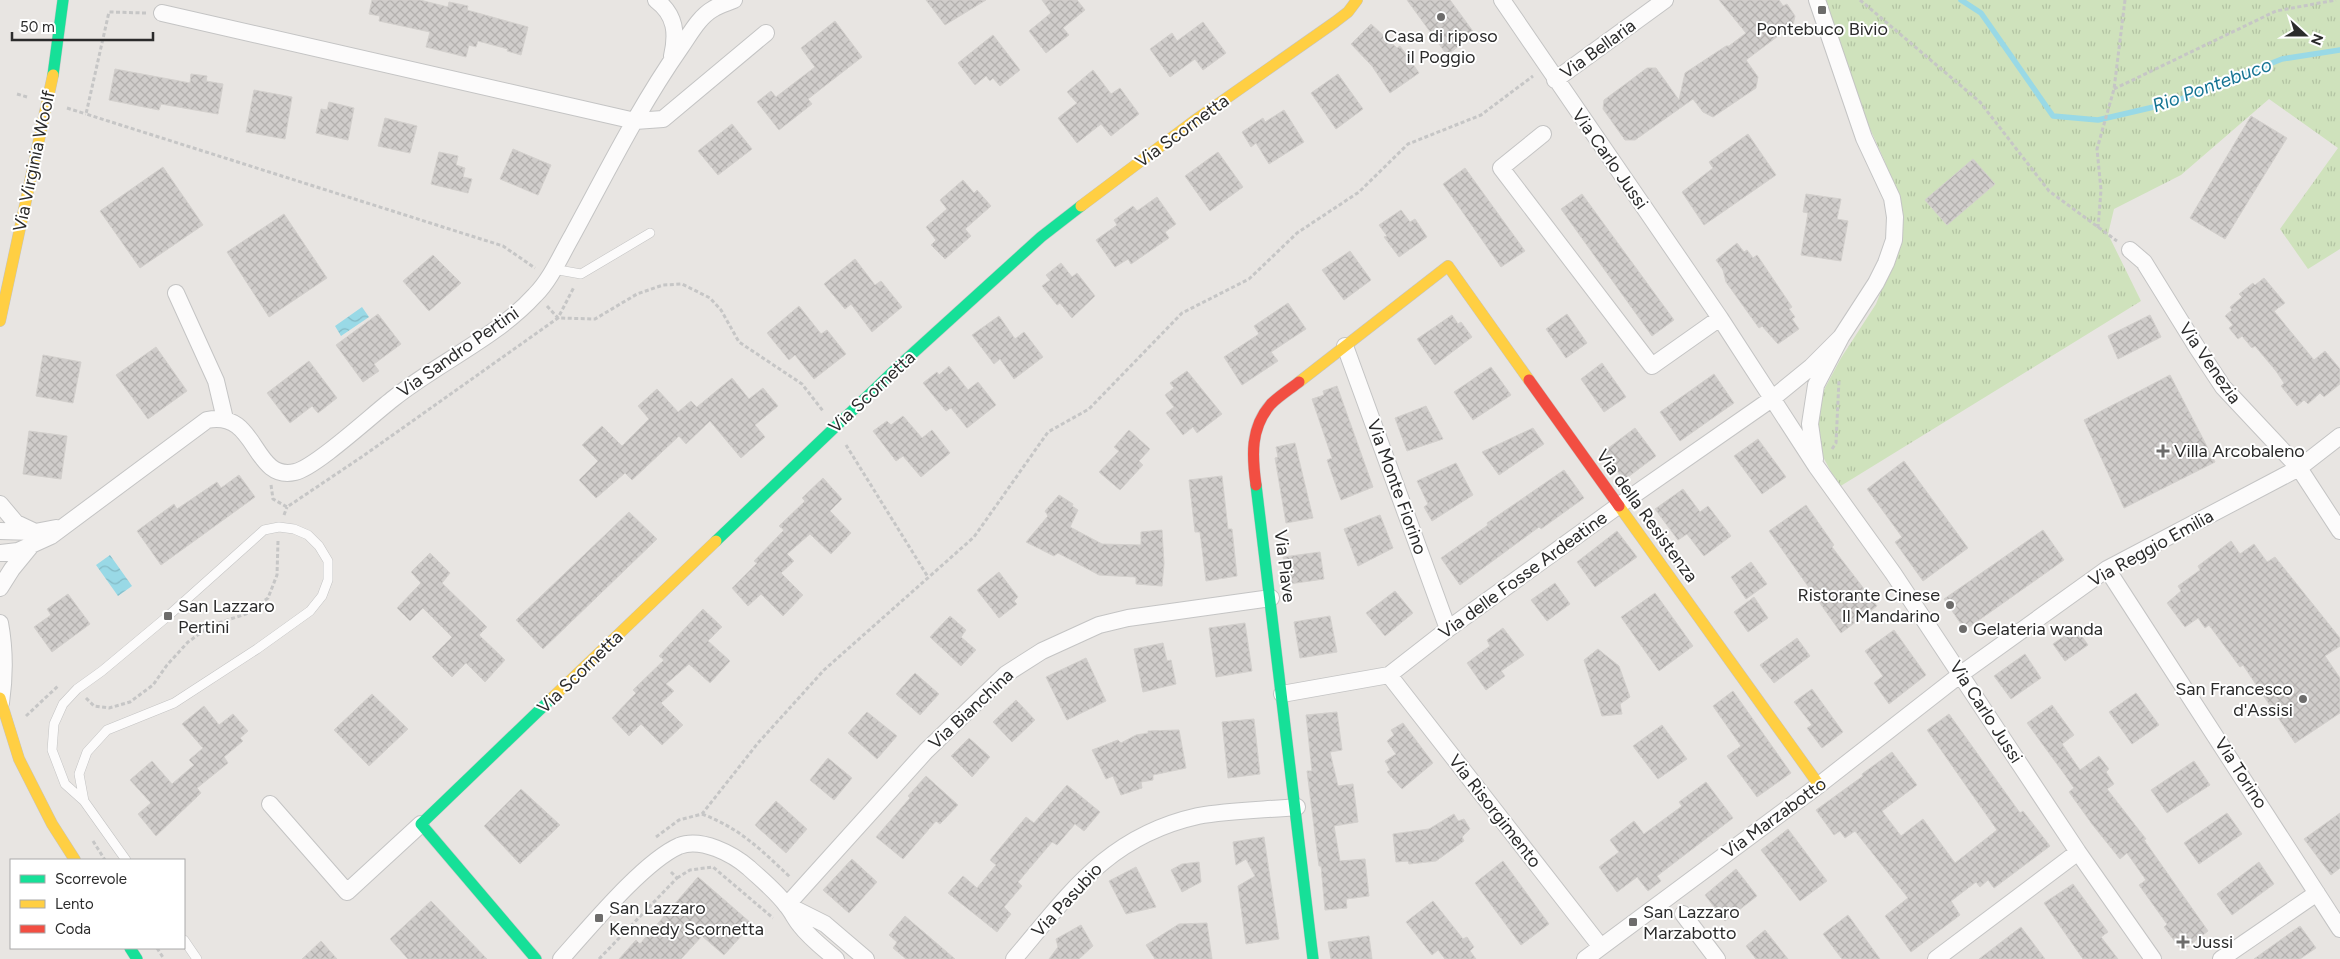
<svg xmlns="http://www.w3.org/2000/svg" width="2340" height="959" font-family="Figtree,sans-serif">
	<style>
		.park { fill: url(#park-tufts) }
		.water { fill: url(#water-waves) }
		.lines { fill: none; stroke-linecap: round; stroke-linejoin: round }
		.stream { stroke: #99d9e6; stroke-width: 5.5 }
		.building { fill: url(#building-cross-hatch); stroke: #d3d0cd }
		.lane-casing { stroke: #c4c4c4; stroke-width: 10 }
		.street-casing { stroke: #c4c4c4; stroke-width: 18 }
		.fast-casing { stroke: #c4c4c4; stroke-width: 12 }
		.slow-casing { stroke: #c4c4c4; stroke-width: 12 }
		.jam-casing { stroke: #c4c4c4; stroke-width: 12 }
		.path { stroke: #c6c6c6; stroke-width: 3; stroke-dasharray: 4 2.5; stroke-linecap: butt }
		.lane { stroke: #fcfbfb; stroke-width: 9 }
		.street { stroke: #fcfbfb; stroke-width: 16 }
		.fast { stroke: #16e098; stroke-width: 11 }
		.slow { stroke: #ffcf43; stroke-width: 11 }
		.jam { stroke: #f24e42; stroke-width: 11 }
		.poi-dot { fill: #6d6c6b; stroke: #fff; stroke-width: 2 }
		.labels { text-anchor: middle; dominant-baseline: central; stroke-width: 4; stroke-linejoin: round; paint-order: stroke }
		.poi-label { font-size: 18px; fill: #2b2b2b; stroke: #fff; text-anchor: start }
		.street-label { font-size: 18px; fill: #2b2b2b; stroke: #fff }
		.water-label { font-size: 19px; font-style: italic; fill: #167493; stroke: #fff }
	</style>
	<defs>
		<pattern id="park-tufts" width="24" height="20" patternUnits="userSpaceOnUse" patternTransform="scale(1.25)"><rect width="24" height="20" fill="#cfe2bc"/><path d="M3 7l-1-3M5 7V3M7 7l1-3M15 17l-1-3M17 17v-4M19 17l1-3" fill="none" stroke="#b2c2a2"/></pattern>
		<pattern id="water-waves" width="16" height="10" patternUnits="userSpaceOnUse" patternTransform="scale(1.25)"><rect width="16" height="10" fill="#99d9e6"/><path d="M0 5q4-4 8 0t8 0" fill="none" stroke="#84bac5"/></pattern>
		<pattern id="building-cross-hatch" width="8" height="8" patternUnits="userSpaceOnUse" patternTransform="scale(1.25)"><rect width="8" height="8" fill="#d0cdcb"/><path d="M0 0l8 8M0 8l8-8" fill="none" stroke="#b3b0ae"/></pattern>
	</defs>
	<rect width="100%" height="100%" fill="#e8e5e2"/>
	<!-- park -->
	<path class="park" d="M1823,0H2340V249L2308,269L2280,229L2338,148L2269,99L2181,175L2114,209L2108,234L2141,301L1839,487L1812,436L1818,401L1841,358L1876,304L1891,266L1895,191L1885,162L1858,102Z"/>
	<!-- water -->
	<path class="water" d="M362,307L369,317L341,336L335,326Z
		M110,555L132,586L118,596L96,565Z"/>
	<g class="lines">
		<!-- stream -->
		<path class="stream" d="M1961,0L1981,13L2053,116L2098,120L2171,103L2282,59L2340,50"/>
	</g>
	<!-- building -->
	<path class="building" d="M372,0H420L448,7L449,2L468,6L467,10L528,27L521,55L507,51L508,49L478,41L476,47L469,45L466,57L426,47L430,32L379,21L380,16L369,14Z
		M926,0H986L945,25Z
		M1042,0H1077L1085,10L1063,28L1069,35L1046,53L1029,31L1051,13Z
		M1407,0H1450L1475,34L1447,55Z
		M1719,0H1779L1783,6L1787,4L1795,16L1793,25L1746,60L1758,77L1756,88L1713,117L1703,112L1693,99L1635,140H1625L1603,109L1604,100L1647,68H1656L1679,100L1685,73L1726,46H1729L1746,33Z
		M835,21L862,57L808,99L812,104L779,130L757,102L771,91L776,97L815,67L801,48Z
		M1203,22L1226,53L1203,70L1195,59L1170,77L1150,49L1172,33L1177,41Z
		M1371,24L1397,48L1400,46L1419,73L1390,93L1372,66L1351,44Z
		M993,35L1020,70L1000,86L993,78L990,81L986,76L975,85L958,63Z
		M115,69L190,83L191,74L207,76L206,81L223,84L218,114L161,104L159,110L109,100Z
		M1093,70L1111,94L1120,88L1139,114L1111,136L1101,124L1077,143L1058,118L1077,103L1067,92Z
		M1338,74L1363,109L1336,129L1311,93Z
		M254,90L292,97L285,139L246,132Z
		M329,102L354,108L348,140L316,133L321,109L327,110Z
		M1284,110L1304,142L1269,164L1256,143L1251,147L1242,132L1263,118L1265,122Z
		M2251,116L2287,138L2225,239L2190,218Z
		M385,118L417,126L410,153L378,146Z
		M732,124L752,149L718,175L698,151Z
		M1748,134L1776,175L1704,225L1682,192L1713,168L1709,162Z
		M513,149L551,165L538,195L500,179Z
		M439,152L458,156L456,165L465,168L463,177L472,179L468,193L431,184Z
		M1218,152L1243,187L1210,211L1185,176Z
		M1973,159L1995,184L1947,225L1925,200Z
		M163,167L203,225L140,268L100,211Z
		M1465,168L1525,251L1501,267L1443,184Z
		M963,180L974,193L977,190L991,206L965,229L971,236L945,259L931,245L936,240L926,227L947,209L940,200Z
		M1582,194L1674,320L1652,336L1561,209Z
		M1806,194L1841,199L1837,219L1848,221L1841,261L1801,255L1808,213L1803,212Z
		M1157,197L1176,224L1165,232L1169,238L1131,264L1128,259L1115,267L1096,240L1117,225L1114,220L1133,206L1137,211Z
		M1401,210L1410,222L1415,219L1427,237L1399,257L1384,237L1387,236L1379,225Z
		M284,214L327,278L269,317L227,252Z
		M1737,243L1744,252L1747,250L1753,258L1757,255L1792,307L1789,309L1795,317L1792,319L1799,329L1778,344L1762,326L1759,328L1726,282L1723,270L1716,260Z
		M1350,251L1371,280L1344,300L1322,270Z
		M433,255L461,283L429,311L403,281Z
		M855,259L875,285L881,281L902,307L872,332L851,304L845,309L824,284Z
		M1061,263L1072,277L1077,273L1095,296L1072,318L1060,303L1057,305L1042,286L1050,280L1046,275Z
		M2264,278L2285,303L2274,311L2291,332L2314,360L2325,351L2340,369V384L2324,397L2320,393L2308,404L2304,400L2297,406L2281,386L2284,383L2276,371L2255,346L2252,348L2242,336L2238,339L2229,328L2233,325L2225,316L2232,310L2230,307L2242,297L2239,294L2253,283L2255,285Z
		M1288,303L1306,329L1271,352L1278,361L1242,385L1224,357L1259,334L1254,326Z
		M799,306L821,334L827,330L846,354L814,379L795,355L789,360L767,333Z
		M378,314L401,344L374,364L379,371L363,382L336,345Z
		M1567,314L1587,343L1566,358L1546,329Z
		M1452,315L1458,324L1461,322L1472,337L1435,365L1417,339Z
		M2150,315L2161,337L2118,359L2108,336Z
		M999,316L1015,339L1024,332L1043,357L1014,379L1000,359L994,364L972,335Z
		M156,347L187,391L148,419L116,375Z
		M43,355L81,362L73,403L36,396Z
		M309,361L337,398L318,413L312,406L290,423L267,393Z
		M1602,363L1626,397L1604,412L1581,379Z
		M949,366L968,390L978,382L996,405L967,428L951,408L946,411L923,383L937,372L939,375Z
		M1491,367L1511,395L1473,420L1454,392Z
		M1187,371L1222,414L1197,433L1193,427L1183,435L1166,413L1174,407L1165,395L1174,388L1170,383Z
		M1714,374L1734,403L1680,441L1660,412Z
		M2170,375L2215,462L2124,508L2084,420Z
		M732,378L749,399L763,388L778,406L755,425L765,437L741,458L710,421L686,444L679,436L632,480L625,473L596,498L579,480L598,461L582,445L602,426L622,446L649,419L638,406L657,389L678,412L691,401L697,407Z
		M1337,386L1373,487L1341,500L1327,460L1332,458L1312,399L1324,395L1323,391Z
		M1426,406L1443,439L1407,451L1395,418Z
		M903,416L922,438L932,430L950,453L921,477L903,456L896,461L873,431L887,421L891,425Z
		M1533,428L1544,444L1499,475L1482,452Z
		M1635,428L1656,456L1624,480L1603,452Z
		M1129,430L1150,449L1139,461L1143,465L1120,490L1099,472L1119,451L1114,447Z
		M29,431L67,436L61,479L23,474Z
		M1758,439L1786,477L1762,494L1734,456Z
		M1295,443L1313,518L1286,523L1275,458L1278,457L1276,447Z
		M1904,461L1968,548L1923,581L1895,542L1902,537L1867,489Z
		M1456,463L1473,495L1432,521L1424,507L1428,504L1417,481Z
		M1564,470L1584,498L1541,529L1539,527L1460,585L1441,558L1488,525L1487,523Z
		M239,475L255,497L161,565L137,531L174,504L177,509L217,482L221,488Z
		M1222,476L1228,529H1232L1237,576L1206,581L1200,532H1195L1189,480Z
		M823,478L842,499L830,511L851,533L831,554L810,534L787,554L794,561L781,573L803,595L783,616L761,594L748,606L732,588L757,563L754,561L784,530L779,526L805,501L802,498Z
		M1683,489L1700,512L1708,506L1731,536L1704,556L1687,534L1678,540L1655,509Z
		M1059,495L1073,504L1072,506L1078,510L1070,527L1102,544L1141,545V532L1162,530L1164,564L1162,586L1136,584V577L1099,575L1058,553L1054,556L1026,542L1048,516L1045,511Z
		M1806,505L1834,545L1832,547L1877,606L1841,633L1769,531Z
		M629,512L657,539L543,649L516,620Z
		M1380,515L1393,548L1358,566L1344,529Z
		M2043,530L2064,560L1965,630L1944,599Z
		M1617,531L1637,557L1595,587L1577,562Z
		M2231,541L2240,554L2254,544L2267,562L2275,557L2340,638V646L2325,656L2340,678V713L2295,743L2243,665L2240,667L2209,625L2205,628L2198,618L2185,627L2167,603L2181,591L2178,586L2200,570L2198,566Z
		M1320,552L1324,579L1289,584L1283,557Z
		M430,553L450,573L442,583L487,627L479,635L505,660L485,682L466,663L452,677L432,657L452,637L423,608L410,621L397,608L421,583L411,572Z
		M1751,562L1767,584L1746,599L1731,577Z
		M999,572L1018,597L1014,601L1017,604L999,618L977,590Z
		M1555,583L1570,604L1547,621L1531,600Z
		M1395,591L1413,613L1385,636L1366,613Z
		M1655,593L1693,646L1659,671L1621,617Z
		M68,594L90,624L52,652L34,627L51,615L47,609Z
		M1754,597L1768,618L1748,632L1734,612Z
		M703,609L722,627L708,641L730,661L710,683L689,664L666,684L674,691L661,703L683,725L662,745L641,724L629,736L612,718L636,693L633,690L664,660L659,656Z
		M950,616L966,630L961,637L976,650L961,666L930,637Z
		M1330,616L1337,652L1300,658L1294,622Z
		M1245,623L1252,671L1216,677L1209,628Z
		M1503,628L1524,655L1501,671L1505,676L1486,690L1467,663L1490,646L1487,640Z
		M2076,628L2088,645L2065,661L2053,644Z
		M1894,630L1926,675L1889,704L1874,683L1883,676L1865,651Z
		M1797,638L1810,656L1774,683L1760,665Z
		M1163,643L1167,661L1171,660L1176,684L1143,692L1134,649Z
		M1598,649L1619,666L1630,697L1620,704L1622,714L1602,716L1584,660Z
		M2025,654L2041,678L2011,699L1994,676Z
		M1086,658L1106,701L1067,720L1046,677Z
		M915,673L939,694L920,715L896,694Z
		M1812,689L1843,732L1822,748L1807,728L1812,725L1794,702Z
		M1733,691L1791,773L1757,797L1727,756L1741,746L1713,706Z
		M2136,693L2159,725L2132,744L2109,712Z
		M372,694L408,729L369,766L334,730Z
		M1016,700L1035,720L1012,742L993,722Z
		M2052,705L2074,735L2062,744L2080,770L2099,756L2109,769L2106,772L2114,784L2107,789L2146,839L2144,840L2208,931L2182,951L2164,927L2167,924L2139,885L2146,880L2127,853L2120,859L2092,824L2069,792L2074,788L2065,775L2027,723Z
		M204,706L219,725L233,714L248,731L240,738L243,741L224,757L228,763L197,788L201,793L156,836L138,814L151,803L130,780L152,761L172,784L194,765L189,760L203,748L182,724Z
		M867,712L897,736L877,759L848,733Z
		M1337,712L1342,750L1330,752L1338,786L1353,784L1358,822L1334,826L1340,861L1365,859L1369,896L1346,899L1347,908L1325,910L1321,866H1319L1307,771H1312L1306,715Z
		M1949,714L2020,813L2023,811L2050,846L1994,888L1988,880L1980,887L1976,882L1951,901L1960,915L1911,952L1885,916L1908,898L1855,831L1845,838L1840,831L1834,835L1816,810L1863,776L1862,774L1892,752L1917,785L1882,811L1901,836L1923,819L1955,863L1997,830L1927,730Z
		M1254,719L1260,774L1228,778L1222,722Z
		M1403,723L1433,763L1402,789L1387,772L1390,770L1385,761L1396,754L1387,741L1394,735L1391,730Z
		M1662,725L1687,759L1658,779L1633,746Z
		M1179,730L1186,768L1153,775V780L1141,782L1142,788L1121,795L1113,776L1106,779L1092,750L1118,740L1121,743L1136,735L1148,733V731Z
		M969,738L990,757L972,777L951,756Z
		M828,758L852,778L834,800L810,780Z
		M2194,761L2210,785L2167,813L2151,790Z
		M926,776L958,805L940,824L936,821L903,859L876,837L910,798L908,796Z
		M1706,782L1733,818L1657,876L1661,881L1648,891L1637,877L1617,892L1599,867L1619,852L1610,840L1634,821L1644,834L1682,806L1679,802Z
		M1067,785L1100,812L1084,831L1075,824L1057,845L1052,842L1018,882L1022,886L1004,907L1011,914L997,932L948,893L963,876L977,888L996,865L990,860L1026,817L1034,823Z
		M521,789L560,825L520,864L484,826Z
		M776,801L807,829L786,853L755,825Z
		M2227,813L2242,834L2199,864L2184,843Z
		M2340,813V868L2331,875L2304,839Z
		M1454,814L1458,821L1464,819L1470,829L1462,837L1464,841L1436,861L1409,864L1408,861L1396,862L1393,834L1429,829Z
		M1788,829L1827,881L1800,901L1761,850Z
		M1264,837L1279,939L1246,944L1238,886L1255,876L1246,859L1236,865L1233,842Z
		M852,859L877,882L849,913L823,890Z
		M1503,861L1549,924L1521,945L1475,883Z
		M1199,862L1201,882L1182,892L1171,870L1182,864Z
		M2259,862L2274,884L2232,915L2217,894Z
		M1136,867L1156,907L1126,914L1109,881Z
		M1736,869L1757,896L1725,921L1705,895Z
		M698,877L752,924L724,955L702,936L681,959H619L636,940L640,944Z
		M2073,884L2108,932L2101,937L2118,959H2083L2044,903Z
		M431,901L487,959H408L390,939Z
		M1433,901L1463,939L1467,937L1474,947L1470,951L1476,959H1445L1438,950L1432,955L1406,922Z
		M1848,915L1880,959H1842L1823,934Z
		M905,916L955,959H906L893,948L897,942L889,935Z
		M1207,923L1212,959H1155L1146,945L1179,924Z
		M1081,925L1093,946L1079,959H1049L1058,947L1056,939Z
		M2300,926L2316,948L2300,959H2254Z
		M2021,927L2045,959H1979Z
		M1765,930L1788,959H1756L1746,946Z
		M1369,936L1372,959H1331L1328,942Z
		M321,941L337,959H302Z"/>
	<g class="lines">
		<!-- lane casing -->
		<g class="lane-casing">
			<path id="lane" d="M553,269L581,274L650,233
				M84,801L79,774L87,752L107,730L174,703L257,649L310,611L322,596L328,580V561L319,546L308,535L294,529L279,527L264,530L168,616L102,671L77,689L63,704L54,724L52,750L65,784L84,801L126,860
				M184,940L197,959"/>
		</g>
		<!-- street casing -->
		<g class="street-casing">
			<path id="street" d="M656,0C676,15 677,34 672,56
				M1502,0L1720,318L1816,466L1893,573L2078,852L2153,959
				M162,13L635,121L663,119L766,33
				M1555,80L1665,0
				M1543,134L1501,168L1652,366L1720,318
				M2130,250L2144,262L2196,346L2223,387L2299,468L2340,531
				M176,293L216,381L225,419
				M1345,346L1448,629
				M1815,459L1810,424L1816,385L1841,337L1876,283L1886,263L1894,240L1895,217L1892,198L1864,138L1817,0
				M0,504L16,523L33,531
				M0,531L35,532L56,528
				M0,553L18,551L51,536L207,420C258,409 252,482 295,472C316,467 373,414 394,398C438,363 497,337 535,295C551,279 561,255 572,236C607,172 639,107 681,47C690,34 699,17 713,9C719,5 727,3 734,0
				M2107,569L2340,929
				M0,588L12,569L30,547
				M0,623C5,650 5,675 1,703
				M1389,675L1601,947
				M1282,694L1389,675L1448,629L1618,506L1773,398L1811,367L1841,337
				M270,804L347,892L421,824
				M787,905L926,751L1006,674L1042,651L1099,625L1128,618L1271,598
				M787,905L825,924L866,959
				M1683,914L1717,959
				M561,959C589,928 643,862 679,846C701,837 733,854 749,868C762,880 777,892 787,906C792,912 795,919 800,925C810,938 823,948 836,959
				M1014,959C1070,893 1108,836 1198,816C1230,810 1265,810 1297,807
				M1585,959L1819,785L1961,674L2107,569L2299,468L2340,436
				M1936,959L2078,852
				M2221,959L2317,893"/>
		</g>
		<!-- fast casing -->
		<g class="fast-casing">
			<path id="fast" d="M53,75L63,0
				M1256,485L1313,959
				M716,541L900,365L1041,237L1081,206
				M130,948L137,959
				M536,959L421,824L552,698"/>
		</g>
		<!-- slow casing -->
		<g class="slow-casing">
			<path id="slow" d="M1081,206L1194,121L1335,22L1348,12L1357,0
				M0,321L53,75
				M1299,382L1448,266L1529,380
				M1619,506L1819,785
				M0,698L19,759L52,824L75,860
				M552,698L716,541"/>
		</g>
		<!-- jam casing -->
		<g class="jam-casing">
			<path id="jam" d="M1529,380L1619,506
				M1256,485C1252,456 1250,428 1271,404C1279,396 1290,389 1299,382"/>
		</g>
		<!-- path -->
		<path class="path" d="M1860,0L1980,102L2049,191L2117,241
			M146,13L109,12L86,114L503,246L535,268
			M2114,89L2276,11L2336,0
			M17,94L27,97
			M67,108L86,114
			M2098,228L2101,190L2097,149L2114,89L2125,0
			M547,306L558,318L595,319L637,294L663,285L682,284L710,298L721,310L739,342L802,384L823,411
			M846,445L928,577
			M1832,449L1836,443L1839,380
			M271,485L273,499L287,507L363,456L558,318L574,287
			M284,515L287,507
			M86,698L94,706L109,708L130,702L153,685L167,665L188,642L212,625L246,614L268,598L277,575L278,541
			M26,716L58,686
			M702,814C741,829 760,849 790,877
			M656,837L679,820L702,814L758,743L824,670L974,537L1048,432L1089,409L1182,313L1249,279L1297,233L1359,192L1408,144L1481,115L1533,76
			M93,841L105,860
			M677,878L690,870L713,867L773,918
			M157,948L164,959
			M599,959L677,878L670,871"/>
		<!-- lane -->
		<use href="#lane" class="lane"/>
		<!-- street -->
		<use href="#street" class="street"/>
		<!-- fast -->
		<use href="#fast" class="fast"/>
		<!-- slow -->
		<use href="#slow" class="slow"/>
		<!-- jam -->
		<use href="#jam" class="jam"/>
	</g>
	<!-- markers -->
	<g class="poi-dot">
		<rect x="1817" y="5" width="10" height="10" rx="2.5"/>
		<circle cx="1441" cy="17" r="5"/>
		<path d="M2160.5 443.5h5v5h5v5h-5v5h-5v-5h-5v-5h5z"/>
		<circle cx="1950" cy="605" r="5"/>
		<rect x="163" y="611" width="10" height="10" rx="2.5"/>
		<circle cx="1963" cy="629" r="5"/>
		<circle cx="2303" cy="699" r="5"/>
		<rect x="594" y="913" width="10" height="10" rx="2.5"/>
		<rect x="1628" y="917" width="10" height="10" rx="2.5"/>
		<path d="M2180.5 934.5h5v5h5v5h-5v5h-5v-5h-5v-5h5z"/>
	</g>
	<g class="labels">
		<!-- poi labels -->
		<g class="poi-label">
			<text x="1822" y="29" text-anchor="middle">Pontebuco Bivio</text>
			<text x="1441" y="36" text-anchor="middle">Casa di riposo<tspan x="1441" dy="21">il Poggio</tspan></text>
			<text x="2174" y="451">Villa Arcobaleno</text>
			<text x="1940" y="595" text-anchor="end">Ristorante Cinese<tspan x="1940" dy="21">Il Mandarino</tspan></text>
			<text x="178" y="606">San Lazzaro<tspan x="178" dy="21">Pertini</tspan></text>
			<text x="1973" y="629">Gelateria wanda</text>
			<text x="2293" y="689" text-anchor="end">San Francesco<tspan x="2293" dy="21">d'Assisi</tspan></text>
			<text x="609" y="908">San Lazzaro<tspan x="609" dy="21">Kennedy Scornetta</tspan></text>
			<text x="1643" y="912">San Lazzaro<tspan x="1643" dy="21">Marzabotto</tspan></text>
			<text x="2193" y="942">Jussi</text>
		</g>
		<!-- street labels -->
		<g class="street-label">
			<text transform="translate(1598 49) rotate(-36)">Via Bellaria</text>
			<text transform="translate(1182 131) rotate(-36)">Via Scornetta</text>
			<text transform="translate(1610 159) rotate(55)">Via Carlo Jussi</text>
			<text transform="translate(34 161) rotate(-78)">Via Virginia Woolf</text>
			<text transform="translate(458 352) rotate(-35)">Via Sandro Pertini</text>
			<text transform="translate(2210 363) rotate(55)">Via Venezia</text>
			<text transform="translate(872 392) rotate(-43)">Via Scornetta</text>
			<text transform="translate(1397 487) rotate(70)">Via Monte Fiorino</text>
			<text transform="translate(1647 516) rotate(54)">Via della Resistenza</text>
			<text transform="translate(2151 548) rotate(-29)">Via Reggio Emilia</text>
			<text transform="translate(1285 566) rotate(83)">Via Piave</text>
			<text transform="translate(1523 575) rotate(-36)">Via delle Fosse Ardeatine</text>
			<text transform="translate(580 672) rotate(-44)">Via Scornetta</text>
			<text transform="translate(971 709) rotate(-43)">Via Bianchina</text>
			<text transform="translate(1986 712) rotate(57)">Via Carlo Jussi</text>
			<text transform="translate(2241 773) rotate(57)">Via Torino</text>
			<text transform="translate(1495 811) rotate(52)">Via Risorgimento</text>
			<text transform="translate(1774 818) rotate(-36)">Via Marzabotto</text>
			<text transform="translate(1067 900) rotate(-47)">Via Pasubio</text>
		</g>
		<!-- water labels -->
		<g class="water-label">
			<text transform="translate(2212 85) rotate(-20)">Rio Pontebuco</text>
		</g>
	</g>
	<!-- legend -->
	<rect x="10" y="859" width="175" height="90" fill="#ffffff" stroke="#aaaaaa"/>
	<rect x="20" y="875" width="25" height="8" fill="#16e098" stroke="#aaaaaa"/>
	<text x="55" y="884" font-size="15" fill="#2b2b2b">Scorrevole</text>
	<rect x="20" y="900" width="25" height="8" fill="#ffcf43" stroke="#aaaaaa"/>
	<text x="55" y="909" font-size="15" fill="#2b2b2b">Lento</text>
	<rect x="20" y="925" width="25" height="8" fill="#f24e42" stroke="#aaaaaa"/>
	<text x="55" y="934" font-size="15" fill="#2b2b2b">Coda</text>
	<!-- north arrow -->
	<g transform="translate(2305 35) rotate(111)" stroke="#ffffff" stroke-width="4" paint-order="stroke">
	<path d="M0-4L9 19L0 12L-9 19Z" fill="#2b2b2b"/>
	<text y="-8" font-size="14" font-weight="bold" text-anchor="middle" fill="#2b2b2b">N</text>
	</g>
	<!-- scale -->
	<path d="M12 32v8h141v-8" fill="none" stroke="#2b2b2b" stroke-width="2.5"/>
	<text x="20" y="32" font-size="15" fill="#2b2b2b" stroke="#ffffff" stroke-width="4" paint-order="stroke">50 m</text>
</svg>
